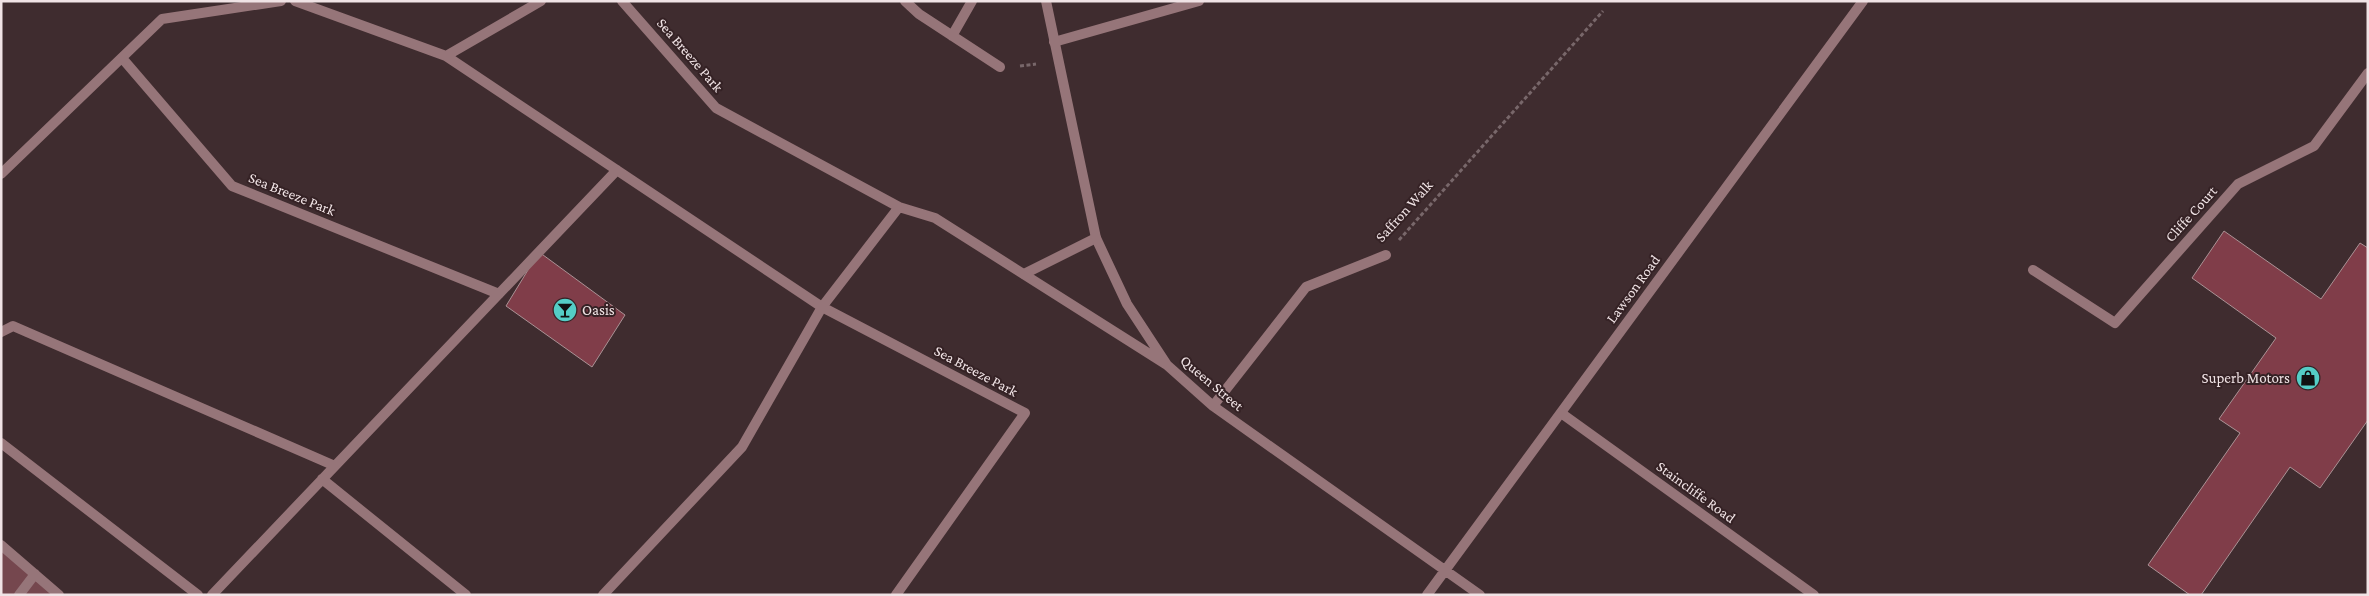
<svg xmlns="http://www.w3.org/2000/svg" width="2369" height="596" font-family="'Crimson Pro',serif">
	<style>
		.green { fill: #75474e }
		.building { fill: #803d49; stroke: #aa9295 }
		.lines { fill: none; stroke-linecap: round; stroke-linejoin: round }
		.path { stroke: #78676a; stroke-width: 3; stroke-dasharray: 4 2.5; stroke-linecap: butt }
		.lane { stroke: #967579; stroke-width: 10 }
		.street { stroke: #967579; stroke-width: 10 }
		.labels { text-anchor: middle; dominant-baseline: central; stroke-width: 4; stroke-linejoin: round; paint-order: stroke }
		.street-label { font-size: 15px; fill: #f0e3e5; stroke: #352225 }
		.poi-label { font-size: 15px; fill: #f0e3e5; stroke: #352225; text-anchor: start }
	</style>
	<rect width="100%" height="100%" fill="#3f2c2f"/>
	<!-- green -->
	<path class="green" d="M1,550L57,595H1Z"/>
	<!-- building -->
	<path class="building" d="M2224,231L2321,299L2360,243L2368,248V420L2320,488L2290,467L2201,595H2190L2148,565L2240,433L2219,419L2276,338L2192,278Z
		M539,252L625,315L592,367L506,306Z"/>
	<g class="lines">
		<!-- path -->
		<path class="path" d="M1020,66L1036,64
			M1399,240L1603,11"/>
		<!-- lane -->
		<path class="lane" d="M1054,42L1199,1
			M1024,274L1096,238
			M1,545L59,595
			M19,595L35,574"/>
		<!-- street -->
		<path class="street" d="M295,1L446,56L822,307L1025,413L896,595
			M622,1L716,108L899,207
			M905,1L919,14L1000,67
			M1046,1L1096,238L1127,304L1167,365L1213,406L1480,595
			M952,36L972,1
			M446,56L541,1
			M122,58L232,186L499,294
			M1,174L162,19L281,1
			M2033,270L2115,323L2238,184L2314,146L2368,73
			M1,332L13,326L335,466
			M1213,406L1306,287L1386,255
			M1561,413L1814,595
			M1,443L198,595
			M322,479L466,595
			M212,595L617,170
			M603,595L742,447L822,307L899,207L935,218L1167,365
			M1427,595L1863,1"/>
	</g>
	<!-- icons -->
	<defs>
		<g id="bar-disc" transform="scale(1.25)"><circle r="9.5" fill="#54cdc6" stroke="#352225"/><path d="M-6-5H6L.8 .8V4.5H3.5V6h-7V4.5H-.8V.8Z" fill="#111"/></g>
		<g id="shop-disc" transform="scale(1.25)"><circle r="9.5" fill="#54cdc6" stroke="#352225"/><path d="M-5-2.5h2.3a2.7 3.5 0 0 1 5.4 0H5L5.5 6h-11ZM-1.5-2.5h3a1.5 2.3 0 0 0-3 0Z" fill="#111"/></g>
	</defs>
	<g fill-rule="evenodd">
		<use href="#bar-disc" x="565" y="310"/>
		<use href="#shop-disc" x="2308" y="378"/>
	</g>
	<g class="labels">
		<!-- street labels -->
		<g class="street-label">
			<text transform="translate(690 55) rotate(49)">Sea Breeze Park</text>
			<text transform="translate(292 194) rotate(22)">Sea Breeze Park</text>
			<text transform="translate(1404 211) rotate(-48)">Saffron Walk</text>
			<text transform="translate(2191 214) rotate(-48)">Cliffe Court</text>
			<text transform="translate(1633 289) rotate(-54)">Lawson Road</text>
			<text transform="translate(976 371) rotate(28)">Sea Breeze Park</text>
			<text transform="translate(1212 383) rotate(40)">Queen Street</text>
			<text transform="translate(1696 492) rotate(36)">Staincliffe Road</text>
		</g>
		<!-- poi labels -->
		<g class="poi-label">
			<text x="582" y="310">Oasis</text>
			<text x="2290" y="378" text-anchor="end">Superb Motors</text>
		</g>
	</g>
	<!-- border -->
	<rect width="2369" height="596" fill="none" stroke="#f0e3e5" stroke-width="5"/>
</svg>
